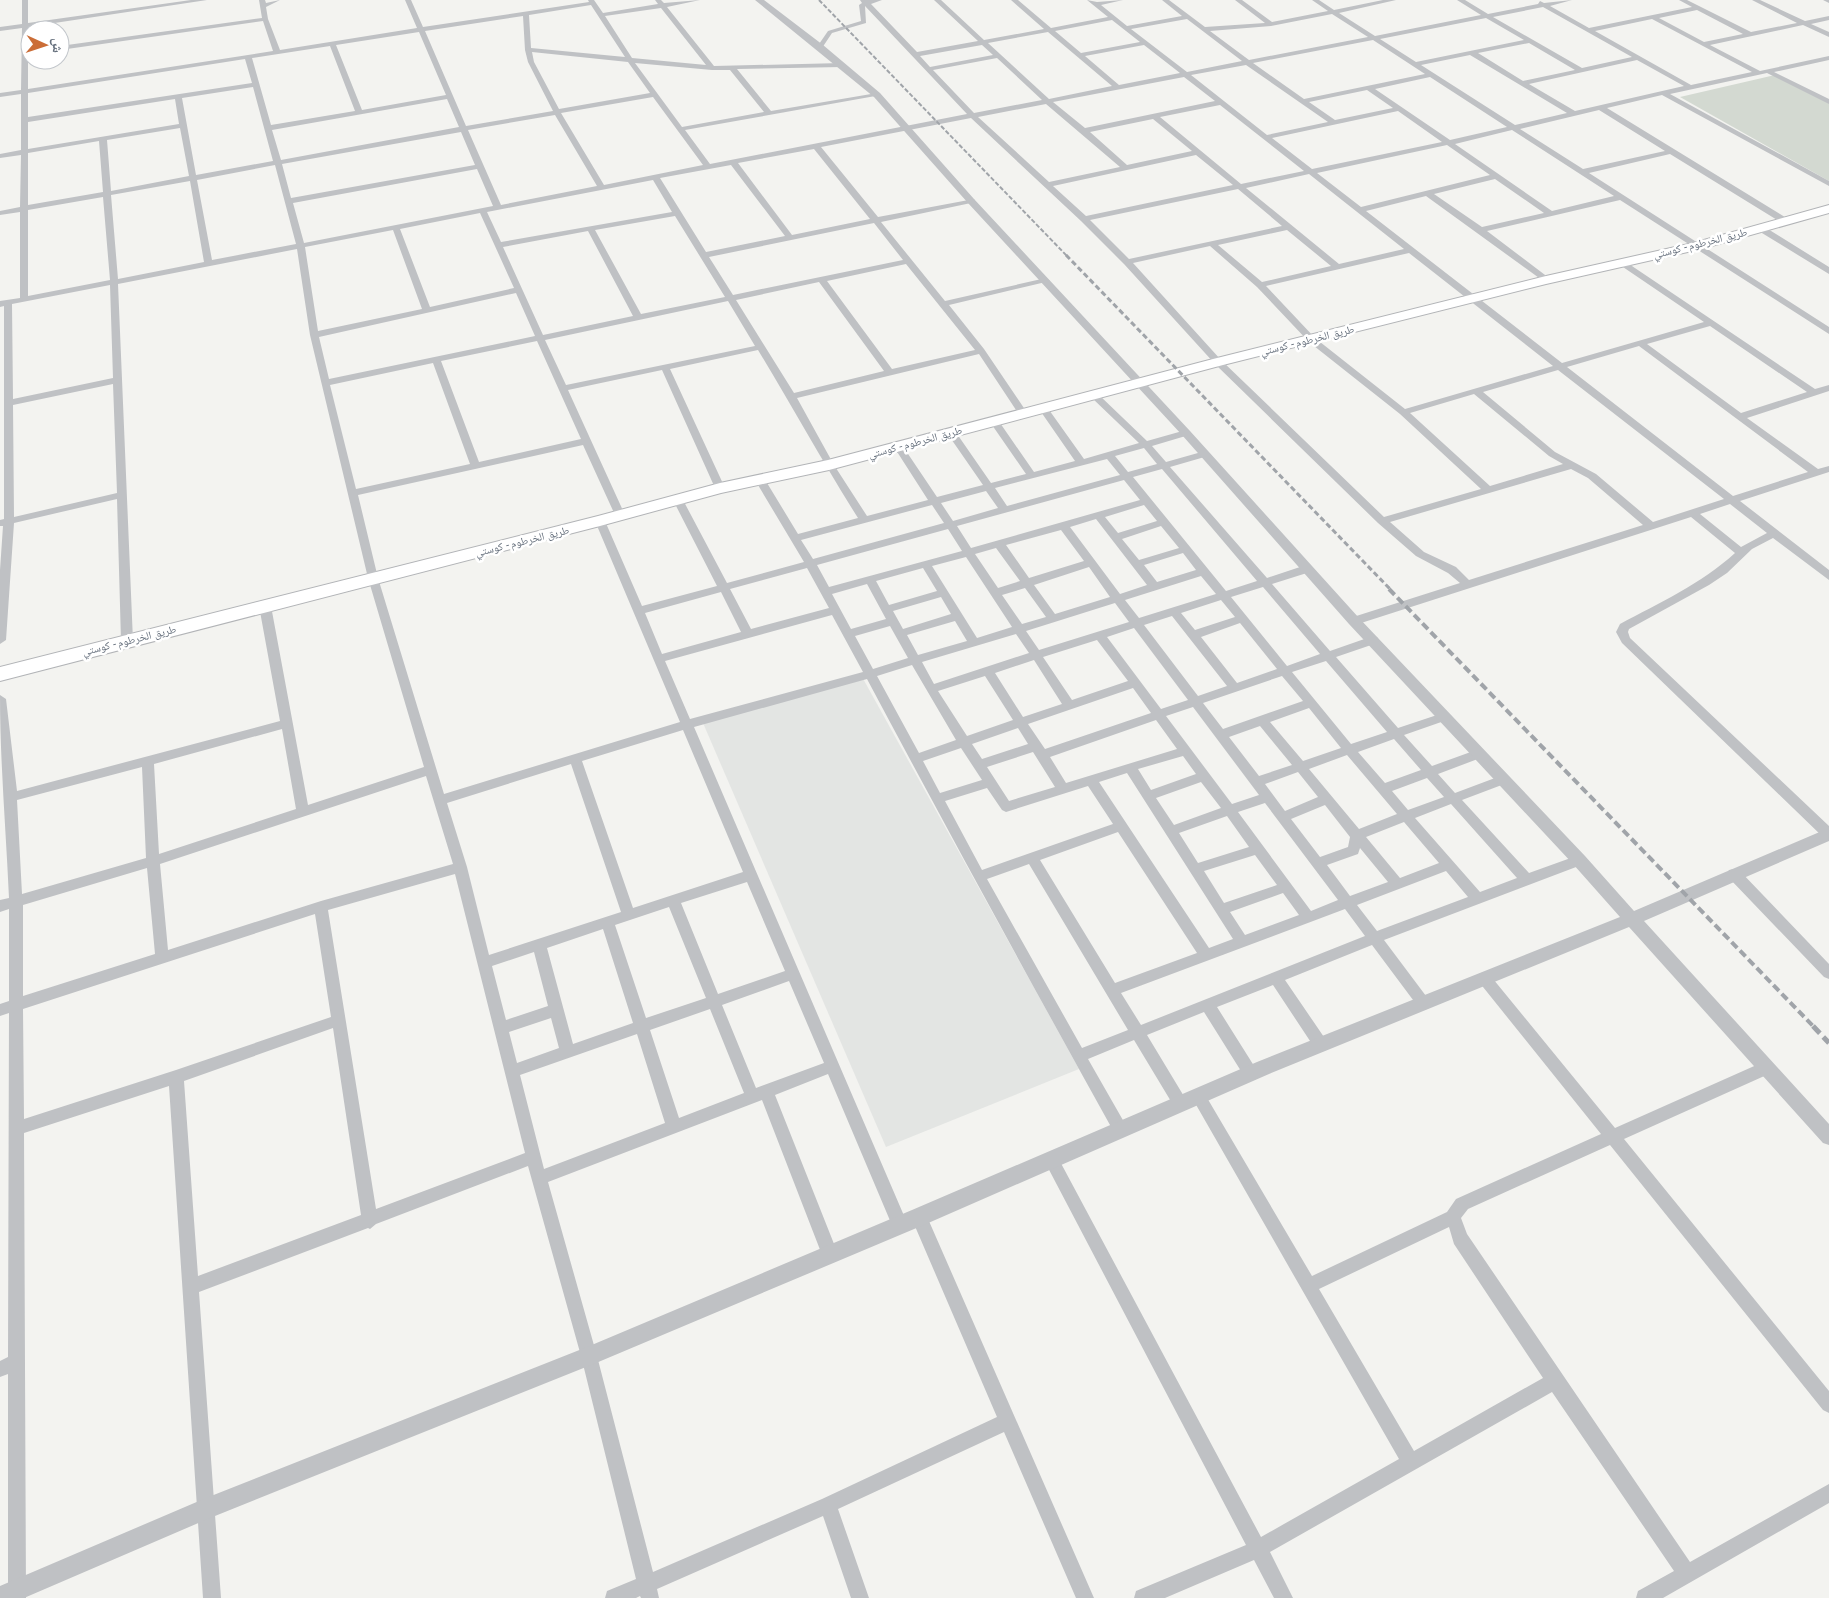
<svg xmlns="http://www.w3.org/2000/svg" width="1829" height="1598" font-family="'PT Sans','Noto Naskh Arabic',sans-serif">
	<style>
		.built { fill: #e3e5e3 }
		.green { fill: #d3d9d1 }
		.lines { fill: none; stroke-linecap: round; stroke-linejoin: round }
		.trunk-casing { stroke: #b2b4b7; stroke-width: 2 }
		.minor { fill: #bfc1c4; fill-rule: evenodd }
		.tertiary { fill: #bfc1c4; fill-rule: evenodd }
		.trunk { fill: #fff; fill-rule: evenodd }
		.rail-far3 { stroke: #a0a4a9; stroke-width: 2; stroke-dasharray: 4.5 2; stroke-linecap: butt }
		.rail-far2 { stroke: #a0a4a9; stroke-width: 3; stroke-dasharray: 5.5 3; stroke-linecap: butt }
		.rail-far1 { stroke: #a0a4a9; stroke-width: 4; stroke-dasharray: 8 4; stroke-linecap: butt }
		.rail { stroke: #a0a4a9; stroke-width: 5; stroke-dasharray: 10 5; stroke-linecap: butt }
		.labels { text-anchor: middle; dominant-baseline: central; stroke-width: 5; stroke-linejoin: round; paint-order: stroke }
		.far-street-label { font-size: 11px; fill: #66707d; stroke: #fff }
	</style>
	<rect width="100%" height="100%" fill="#f3f3f0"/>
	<!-- built -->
	<path class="built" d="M861,675L1079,1069L886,1147L703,723Z"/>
	<!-- green -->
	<path class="green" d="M1775,75L1829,103V181L1680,97Z"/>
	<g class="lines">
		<!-- trunk casing -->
		<g class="trunk-casing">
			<path id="trunk" d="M1829,205V213L1701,249L1546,284L1223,365L829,470L721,493L600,526L0,681V667L598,516L720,483L828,460L1213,359L1546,276L1693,243Z"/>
		</g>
		<!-- minor -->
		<path class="minor" d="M22,0H28V23L191,0H207L28,27V89L273,51L263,21L60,50V46L262,18L259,0H265L266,3L280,0L266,7L268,19L280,50L417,28L405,0H411L423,27L589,2L588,0H594L603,13L658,4L655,0H661L664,3L700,0L667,7L714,66L842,63L845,65L842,67L737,69L771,111L877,93L881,95L685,130L710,164L967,114L865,6L866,23L832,33L822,48H818L817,47L828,31L861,21L859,5L862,3L860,0H882L871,4L917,52L978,41L934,0H941L984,40L1044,29L1011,0H1018L1051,28L1108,17L1087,0L1097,2L1123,0L1101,5L1127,26L1182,16L1162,0H1169L1205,27L1265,23L1235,0H1242L1272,22L1328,11L1312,0H1319L1334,10L1383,0H1396L1339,13L1375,36L1481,15L1457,0H1465L1488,14L1538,4L1540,1L1544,3L1572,0L1550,6L1589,28L1692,7L1679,0H1687L1751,32L1797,23L1752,0H1760L1805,21L1829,16V20L1811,24L1829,32V37L1803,25L1710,45L1760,71L1829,56V60L1774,72L1829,99V104L1767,73L1670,94L1829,181V186L1662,95L1607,108L1788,219V223H1782L1670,154L1589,173L1829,327V334L1620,200L1487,231L1549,278V282L1546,283L1426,196L1366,211L1562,363L1704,322L1620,265L1619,263L1623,260L1815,389L1829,385V391L1747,418L1818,469L1829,466V472L1740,501L1829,570V580L1773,538L1752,549L1727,573L1709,585L1629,629L1628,632L1630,638L1829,826V839L1824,838L1622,643L1616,632L1620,624C1659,603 1701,584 1735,553L1691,517L1358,624H1350L1348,621L1350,618L1460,583L1448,573L1416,556L1378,523L1215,364L1124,264L1081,221L971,118L821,147L878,217L974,199L975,201L971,203L881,222L945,301L1046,278L1050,281L949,305L984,349L1028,414L1026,416H1020L979,354L797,398L834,465L867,516L928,500L894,447L896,445H902L937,497L983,485L947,433L949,431H955L991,483L1026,474L990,422L992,420H998L1034,472L1075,461L1039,409L1041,407H1047L1084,459L1139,443L1092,398V394H1098L1147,441L1186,430L1189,431V435L1152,446L1166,462L1205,451L1208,452V456L1170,467L1267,578L1306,565L1310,566L1311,569L1310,572L1272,584L1330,651L1373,636L1377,637L1379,640L1377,643L1336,657L1398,728L1443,713L1447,714L1449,717L1447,720L1404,735L1432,766L1479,749L1483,751L1485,754L1483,757L1438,774L1455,793L1503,775L1507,777L1509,780L1507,783L1462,800L1529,873L1579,855L1584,856L1585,860L1584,864L1384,940L1429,1000L1431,1004L1429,1008L1424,1010L1419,1008L1372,945L1285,980L1326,1040L1328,1045L1326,1050L1321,1051L1316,1050L1273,985L1217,1007L1256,1069L1258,1074L1256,1079L1251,1081L1246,1079L1204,1012L1147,1035L1185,1098L1187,1103L1185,1108L1180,1110L1175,1108L1134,1040L1088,1059L1128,1129L1125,1134L1120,1136L1115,1134C1031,983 948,831 867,679L694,727L908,1225L906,1230L900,1233L894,1230L828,1074L775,1095L838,1254L836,1260L830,1262L824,1260L762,1100L548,1182L597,1356L653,1572L822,1499L997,1417L911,1217L913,1212L919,1209L925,1212L1094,1598H1076L1004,1432L838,1509L869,1598H851L823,1516L657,1589L659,1598H641L640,1596L636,1598H605L607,1591L636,1579L581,1356L528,1166L376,1224L370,1229L368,1228L199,1292L221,1598H203L169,1086L24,1133L26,1598H8V1374L0,1377V1361L8,1357L9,1013L0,1016V1004L9,1001V909L0,912V900L9,898C6,830 0,763 0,695L6,699L17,791L280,721L259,606L265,602L271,606L308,805L424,767L368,578L310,335L297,249L118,284L133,641L127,645L121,641L117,499L14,523L6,640L0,644V570L3,526H0V520L4,519V306L0,307V301L20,298V212L0,215V211L20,207L21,155L0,158V154L21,150V94L0,97V93L21,90L22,28L0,31V27L22,24ZM591,5L625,57L531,48L529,15ZM1543,7L1632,57L1582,68L1493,17ZM661,8L706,65L632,58L605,16ZM1697,10L1743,34L1704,42L1659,18ZM1332,14L1368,37L1249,60L1210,31L1271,26ZM523,16L525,50L528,62L553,111L466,126L425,31ZM1486,18L1524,40L1416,62L1380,39ZM1187,19L1242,61L1187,72L1131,29ZM1652,19L1752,72L1691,85L1595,31ZM1112,20L1140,42L1081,53L1055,31ZM419,32L446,95L362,110L336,45ZM1048,32L1112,86L1049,99L988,43ZM1373,40L1425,74L1304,99L1253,63ZM1529,43L1575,70L1523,81L1478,53ZM982,45L993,55L930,67L920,56ZM1144,45L1180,73L1119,85L1085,56ZM330,46L355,111L271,125L252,58ZM532,52L628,62L650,93L559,109L534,62ZM1470,55L1567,113L1515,125L1421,65ZM997,58L1042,100L974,113L933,70ZM245,59L252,83L28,117V93ZM1637,60L1684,86L1575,111L1529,84ZM635,63L712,70H730L764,112L682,127ZM1246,65L1328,122L1267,135L1191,75ZM1184,77L1215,101L1085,128L1053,102ZM1430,77L1507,127L1450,140L1375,89ZM253,87L273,161L196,175L182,98ZM1367,90L1393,108L1335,120L1309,102ZM653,97L703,165L604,185L561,113ZM175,99L179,124L28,149V122ZM447,99L459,127L281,160L272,130ZM1046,104L1120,167L1049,182L978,117ZM1220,105L1304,171L1241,184L1160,117ZM1599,110L1665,151L1583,169L1520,129ZM1398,111L1442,142L1312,169L1272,138ZM555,115L597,186L501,205L468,130ZM1153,119L1192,151L1127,165L1090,132ZM180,128L189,176L111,191L107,140ZM1512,130L1614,196L1552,211L1455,144ZM461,132L475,165L291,198L282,164ZM99,141L103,192L28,205V153ZM1447,145L1490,175L1361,207L1317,173ZM814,149L870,219L792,235L738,163ZM1196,155L1233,185L1086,216L1053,186ZM275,165L296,244L212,260L197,180ZM731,165L785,236L706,252L660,178ZM477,169L493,206L304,243L293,203ZM1309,174L1404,249L1339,264L1246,188ZM1495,179L1544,213L1482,227L1434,194ZM653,180L672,212L501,242L487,212ZM190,181L204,262L118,279L111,195ZM1238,189L1282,226L1129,259L1090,220ZM103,197L110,280L28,296V210ZM480,213L514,288L430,307L400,229ZM675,216L725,297L641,314L595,230ZM874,223L903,260L733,295L709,257ZM393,230L422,309L318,331L305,247ZM1287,230L1331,266L1262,282L1218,245ZM588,231L633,316L543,335L503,247ZM1210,246L1257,287L1309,342L1400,414L1481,489L1384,517L1221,360L1133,263ZM1409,253L1553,366L1405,409L1315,338L1266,286ZM906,264L975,350L892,369L827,281ZM819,282L884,371L794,393L736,300ZM110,285L113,378L13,399L12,304ZM516,293L535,336L329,379L319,337ZM728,301L755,346L566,385L545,340ZM1710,326L1807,392L1741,413L1647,344ZM537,341L581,439L479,462L441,361ZM1639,346L1808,472L1733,496L1567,367ZM758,350C792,406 823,463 858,518L798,534L764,478H756L755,480L804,562L727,583L683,500L682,498H674L673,500L717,586L642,606L605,521L604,519H596L595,521L680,722L444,794L378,578L358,495L583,445L615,515L620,518L624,517L625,515L568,390L662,370L715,488L720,491L724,490L725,488L670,369ZM433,363L470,464L356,489L330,385ZM1558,370L1724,499L1653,522L1596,474L1555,452L1483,392ZM113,384L117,493L14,517L13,405ZM1474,394L1549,456L1563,464L1490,486L1410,413ZM1144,448L1157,464L1128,472L1115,456ZM1107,459L1120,475L1007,506L995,488ZM1162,469L1257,581L1226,591L1133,477ZM1571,469L1588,478L1643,525L1469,580L1456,567L1424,552L1390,522ZM1124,480L1140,500L971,548L957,526ZM986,491L998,508L953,521L941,503ZM1730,504L1767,533L1741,547L1700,514ZM932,505L944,523L813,559L801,540ZM1144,505L1157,521L1118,533L1105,517ZM1096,519L1147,585L1120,594L1070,527ZM1161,526L1179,548L1139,560L1122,539ZM948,529L962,551L829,587L817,565ZM1061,530L1084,561L1029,578L1006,545ZM996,548L1020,581L998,588L975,554ZM1183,553L1196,570L1157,582L1144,565ZM966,557L1012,627L977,638L932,566ZM1089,567L1110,597L1055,614L1034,585ZM807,568L829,608L751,629L730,589ZM923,568L937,591L889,605L876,581ZM1201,576L1216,594L1139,618L1125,600ZM867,584L886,619L851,629L832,594ZM1263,587L1320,654L1287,666L1231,597ZM1025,588L1046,617L1022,624L1002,595ZM721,592L741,632L662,654L645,613ZM941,597L951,614L903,629L893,611ZM1221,600L1235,617L1195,630L1181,613ZM1115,603L1129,622L1039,650L1026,631ZM832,615L863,672L690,719L665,661ZM1172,616L1227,686L1198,696L1144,625ZM955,621L967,641L918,655L907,635ZM1240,623L1277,669L1237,683L1201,637ZM890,626L908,658L873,669L855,636ZM1134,628L1188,700L1161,709L1107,637ZM1016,634L1029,653L934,684L922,662ZM1097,640L1128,681L1072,700L1043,657ZM1034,660L1062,704L1023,717L995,673ZM1326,661L1387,732L1351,744L1292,672ZM912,665L956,740L919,753L877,676ZM985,676L1013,720L967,736L938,691ZM1282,676L1303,701L1223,729L1203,703ZM1133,688L1151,713L1045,749L1028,724ZM1193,707L1259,795L1232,804L1166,716ZM1309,708L1341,748L1303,761L1270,722ZM1156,720L1177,749L1066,783L1050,757ZM1260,726L1292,765L1259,776L1229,737ZM1018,728L1028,744L982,759L972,744ZM282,729L296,809L159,854L154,764ZM683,730L743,872L633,908L582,761ZM1394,739L1421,770L1385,783L1358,752ZM961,748L982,780L940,793L923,761ZM1033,752L1055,787L1009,801L987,767ZM1347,755L1397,814L1359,829L1309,769ZM1183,756L1196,774L1151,790L1138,769ZM571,764L621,912L489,955L467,867L447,803ZM142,767L146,858L22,894L17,800ZM1298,772L1318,797L1285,811L1265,784ZM1127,773L1233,939L1209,948L1099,782ZM426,776L453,864L321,901L168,950L160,864ZM1427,778L1444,797L1408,810L1392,791ZM1201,782L1221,808L1174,825L1156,798ZM1088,786L1113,824L982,870L945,801L987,788L1002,810L1006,812ZM1265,803L1338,900L1311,911L1238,812ZM1451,804L1517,878L1480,892L1415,818ZM1325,805L1350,837L1348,847L1320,857L1291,819ZM1227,816L1249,847L1198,863L1179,833ZM1404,822L1439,863L1400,878L1366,837ZM1118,832L1197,953L1115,983L1040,860ZM1360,848L1388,882L1350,896L1327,865L1358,854ZM1255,855L1277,885L1224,903L1204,871ZM1029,864L1128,1030L1082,1048L987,879ZM147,868L155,954L23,996V905ZM1446,871L1468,897L1377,931L1357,905ZM455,874L525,1153L376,1209L328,910ZM747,882L785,971L718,994L681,903ZM1283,893L1299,915L1245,935L1230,912ZM669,907L706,998L646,1018L615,925ZM1345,909L1365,936L1141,1025L1121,993ZM315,914L331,1017L176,1070L24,1119L23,1009ZM603,929L633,1023L573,1044L547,948ZM534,952L548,1006L506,1020L492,966ZM789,981L824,1063L756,1088L722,1005ZM710,1009L744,1093L679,1118L650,1030ZM551,1018L559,1048L517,1063L509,1032ZM333,1028L361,1215L198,1276L184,1081ZM637,1034L665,1123L544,1169L520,1075Z
			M1823,0H1829V3Z
			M1757,226H1763L1829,267V274L1757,230Z
			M1734,869L1739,870L1829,964V979L1824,977L1729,878L1727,874L1729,870Z
			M1484,972L1489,974L1615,1128L1761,1063L1766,1061L1771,1063L1773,1068L1771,1073L1624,1139L1829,1391V1413L1823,1410L1610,1145L1468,1209L1461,1218L1467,1234L1690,1562L1829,1484V1503L1663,1598H1636L1638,1591L1674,1571L1552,1392L1270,1552L1293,1598H1274L1254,1560L1165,1598H1134L1136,1591L1246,1545L1046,1164L1043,1159L1046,1154L1051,1152L1056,1154L1261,1537L1399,1459L1191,1096L1193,1091L1198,1089L1203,1091L1312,1276L1447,1212L1456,1199L1601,1134L1479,982L1477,978L1479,974ZM1449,1227L1454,1244L1543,1378L1414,1451L1319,1289Z"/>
		<!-- tertiary -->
		<path class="tertiary" d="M755,0H764L823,45L880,93L974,199L1190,431L1359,618L1585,856L1634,911L1829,828V841L1644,921L1829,1124V1145L1823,1143L1629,927L1269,1074L926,1224L596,1363L210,1518L24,1598H0V1586L206,1498L587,1347L912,1210L1257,1062L1620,917L1573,864L1349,624L1182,435L968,203L874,97Z"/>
		<!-- trunk -->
		<use href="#trunk" class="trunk"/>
		<!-- rail-far3 -->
		<path class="rail-far3" d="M819,0L1067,256"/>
		<!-- rail-far2 -->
		<path class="rail-far2" d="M1066,255L1391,590"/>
		<!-- rail-far1 -->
		<path class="rail-far1" d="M1389,589L1814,1027"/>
		<!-- rail -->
		<path class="rail" d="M1813,1026L1829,1043"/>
	</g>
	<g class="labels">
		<!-- far-street labels -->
		<g class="far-street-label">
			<text transform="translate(1700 243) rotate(-14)">طريق الخرطوم - كوستي</text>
			<text transform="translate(1307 340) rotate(-14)">طريق الخرطوم - كوستي</text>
			<text transform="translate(915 442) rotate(-15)">طريق الخرطوم - كوستي</text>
			<text transform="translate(522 541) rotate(-14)">طريق الخرطوم - كوستي</text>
			<text transform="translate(129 640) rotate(-14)">طريق الخرطوم - كوستي</text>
		</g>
	</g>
	<!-- north arrow -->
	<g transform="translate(45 45) rotate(93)"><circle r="24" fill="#ffffff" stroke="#c2c6cb"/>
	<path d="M0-4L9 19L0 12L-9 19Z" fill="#cb6d37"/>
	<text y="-8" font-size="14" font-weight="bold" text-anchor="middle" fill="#66707d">ش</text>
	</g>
</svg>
